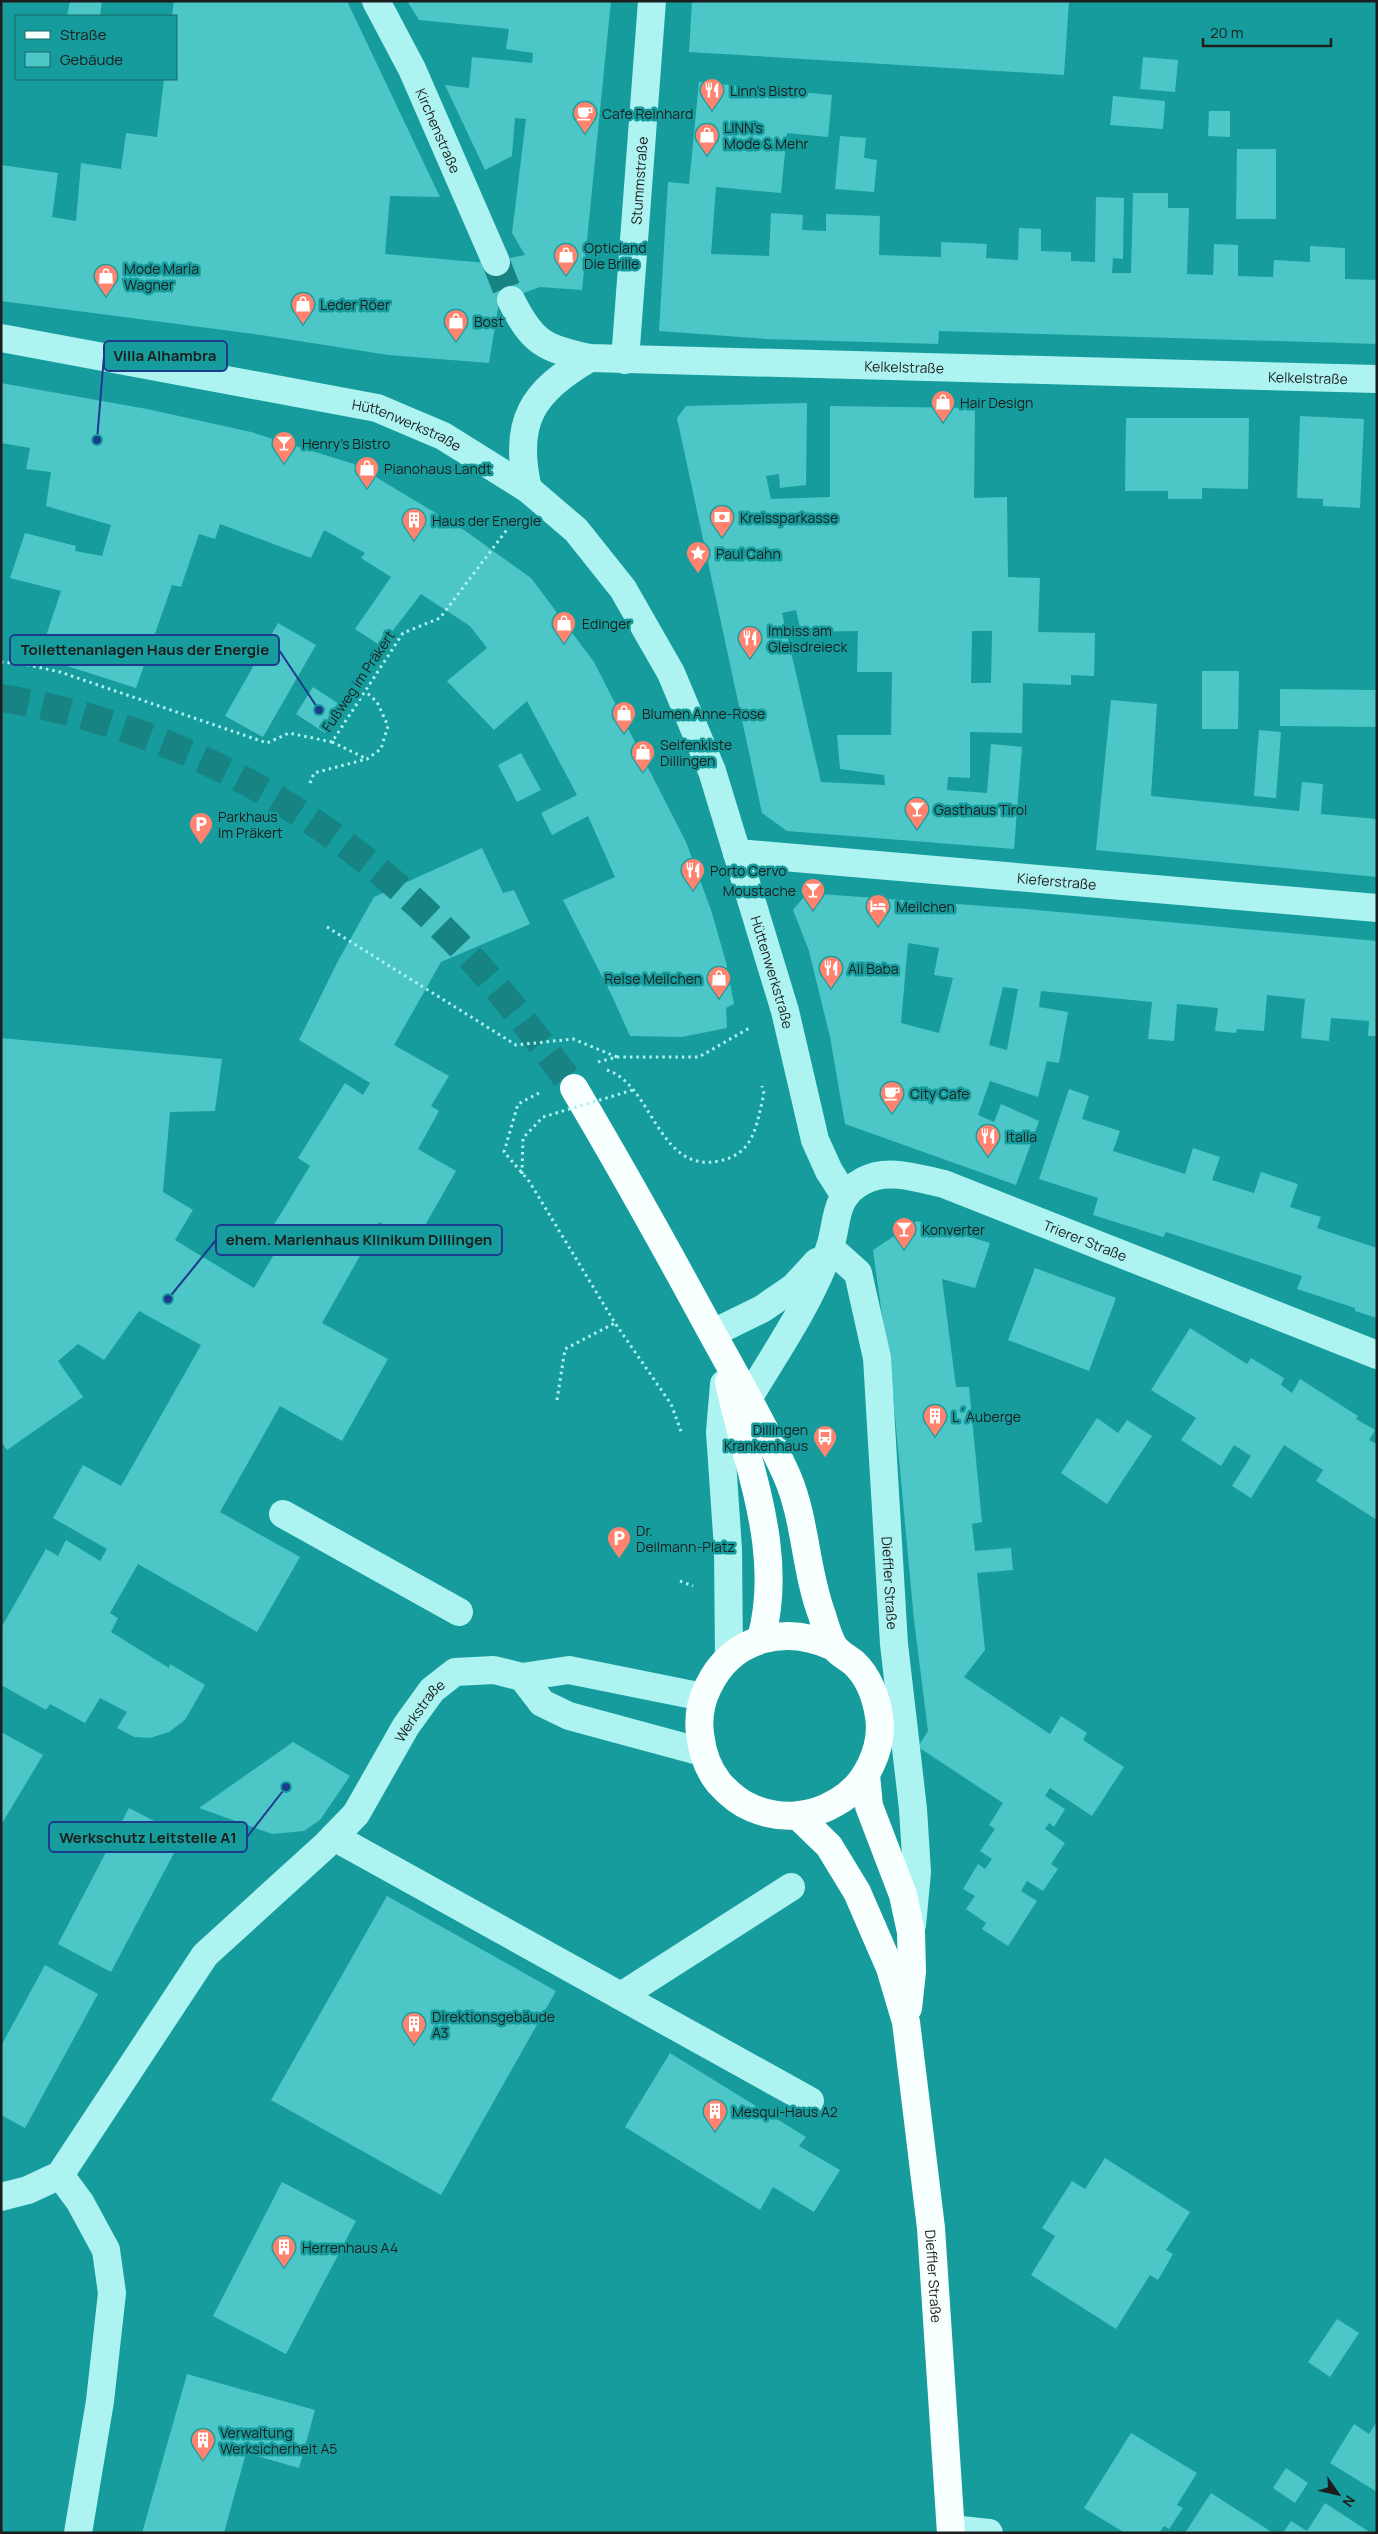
<svg xmlns="http://www.w3.org/2000/svg" width="1378" height="2534" font-family="Manrope,sans-serif">
	<style>
		.building { fill: #4cc6c6; fill-rule: evenodd }
		.lines { fill: none; stroke-linecap: round; stroke-linejoin: round }
		.minor-tunnel { stroke: #178383; stroke-width: 28; stroke-dasharray: 28 14; stroke-linecap: butt }
		.major-tunnel { stroke: #178383; stroke-width: 28; stroke-dasharray: 28 14; stroke-linecap: butt }
		.path { stroke: #adf3f1; stroke-width: 3; stroke-dasharray: 2.5 4; stroke-linecap: butt }
		.minor { stroke: #adf3f1; stroke-width: 28 }
		.major { stroke: #f8ffff; stroke-width: 28 }
		.path-bridge { stroke: #adf3f1; stroke-width: 3; stroke-dasharray: 2.5 4; stroke-linecap: butt }
		.labels { text-anchor: middle; dominant-baseline: central; stroke-width: 5; stroke-linejoin: round; paint-order: stroke }
		.poi-label { font-size: 14px; fill: #1d1d1d; stroke: #169c9c; text-anchor: start }
		.street-label { font-size: 14px; fill: #1d1d1d; stroke: #169c9c }
		.leader { fill: none; stroke: #1d3a8d; stroke-width: 2 }
		.callout-dot { fill: #1d3a8d; stroke: #169c9c; stroke-width: 2 }
		.callout { fill: #169c9c; stroke: #1d3a8d; stroke-width: 2 }
		.callout-label { font-size: 15px; text-anchor: middle; font-weight: bold; fill: #1d1d1d }
	</style>
	<rect width="100%" height="100%" fill="#169c9c"/>
	<!-- building -->
	<path class="building" d="M70,1H102L100,16H67Z
		M174,1H347L440,197L390,196L385,254L487,263L525,255L512,233L526,119L515,118L512,156L485,170L445,85L469,88L472,57L532,63L533,53L506,49L509,29L419,20L407,1H611L582,290L540,287L499,302L489,363L388,355L261,335L1,301V165L58,173L52,217L76,221L81,163L121,169L126,133L157,137L164,79H176V16H172Z
		M692,1H1069L1064,75L689,52Z
		M1143,57L1178,60L1175,92L1140,89Z
		M699,82L832,95L828,137L787,133L781,193L716,187L711,254L769,256L771,213L803,215L802,230L826,231V214L880,216L879,255L941,257V242L987,244L986,258L1018,260L1019,228L1041,229V251L1071,252V261L1095,262L1096,197L1124,198L1123,259L1113,258L1112,273H1131L1133,193H1168V208H1189L1187,274L1213,275L1214,244L1238,245V276L1273,277L1274,260L1310,262V246L1345,248V279L1377,280V344L939,331L938,344L766,339L659,331L668,182L689,184Z
		M1113,96L1165,101L1163,129L1110,125Z
		M1209,111H1230V137L1208,136Z
		M840,136L866,138L864,158L877,160L874,192L835,189Z
		M1237,149H1276V219H1236Z
		M1,383L147,409L251,432L354,464L464,530L531,578L594,662L686,842L711,910L726,962L734,1004L726,1008L727,1028L682,1037L630,1036L612,996L563,900L615,877L588,816L552,835L541,813L577,795L527,701L494,730L447,681L487,648L470,626L421,594L381,646L355,629L391,577L361,558L365,553L324,530L311,558L220,524L215,539L199,534L181,587L172,585L136,688L39,657L61,591L10,578L25,533L76,546L75,551L102,556L111,525L46,506L51,472L26,469L30,448L1,443Z
		M807,403L806,485L780,488L779,474L766,476L771,499L830,497V406L975,408L974,498L1007,497L1008,577L1040,578L1038,632L1095,633L1094,676L1071,675V685L1023,683L1022,733L970,732V778L948,777L947,790L987,793L991,744L1022,747L1014,849L787,831L762,813L677,418L686,406ZM796,610L801,632L858,631L857,672H892L891,735H837L840,769L884,775L885,785L821,782L782,613ZM972,631H992L991,683H971Z
		M1300,416L1364,419L1360,508L1323,506V499L1297,498Z
		M1126,418H1249L1248,489L1202,488V499H1168V491H1125Z
		M278,623L316,645L263,737L225,716Z
		M1202,671H1239L1238,729H1202Z
		M313,687L342,706L325,733L296,714Z
		M1280,689L1377,690V727L1280,726Z
		M1111,700L1157,704L1151,796L1299,811L1302,782L1323,784L1321,814L1377,819V877L1096,850Z
		M1259,730L1281,732L1276,798L1254,796Z
		M521,753L541,790L517,802L498,765Z
		M482,848L503,893L514,890L530,924L441,962L394,1045L449,1076L431,1106L439,1111L418,1149L456,1171L415,1243L379,1222L322,1323L388,1359L342,1441L280,1406L220,1512L300,1557L257,1632L138,1564L110,1613L118,1618L111,1632L169,1668L170,1664L205,1685L185,1720L169,1732L150,1738L134,1737L117,1728L127,1712L100,1698L85,1723L50,1704L46,1710L1,1685V1628L46,1549L58,1556L66,1540L100,1561L107,1549L53,1518L83,1465L121,1486L201,1345L139,1311L104,1360L78,1344L58,1361L83,1397L7,1450L1,1441V1038L222,1059L215,1111L170,1112L163,1192L193,1210L175,1240L254,1288L285,1236L272,1228L310,1166L298,1158L345,1083L363,1095L370,1083L299,1040L338,961L374,897Z
		M807,893L1026,909L1377,941V1036H1368L1369,1021L1331,1018L1329,1041L1301,1038L1305,999L1267,995L1264,1031L1237,1029L1236,1033L1215,1031L1218,1008L1177,1004L1174,1041L1148,1039L1152,1002L1041,991L1039,1007L1068,1012L1059,1063L1047,1061L1038,1097L990,1081L978,1115L994,1122L1001,1104L1039,1121L1016,1185L845,1124L830,1037L809,951L793,910ZM908,943L939,948L934,975L953,978L939,1033L901,1023ZM1003,987L1018,989L1007,1050L989,1045Z
		M1069,1089L1089,1096L1082,1119L1120,1131L1113,1151L1185,1174L1193,1148L1220,1157L1212,1180L1254,1193L1261,1172L1298,1184L1290,1207L1321,1217L1317,1228L1377,1248V1318L1355,1311V1308L1297,1289L1302,1276L1166,1232L1163,1237L1093,1215L1098,1198L1039,1179Z
		M917,1221L990,1243L975,1288L942,1279L956,1387H969L982,1522L972,1524L975,1551L1011,1548L1013,1570L977,1573L985,1650L964,1677L1050,1734L1061,1716L1087,1733L1083,1740L1124,1767L1092,1816L1050,1788L1045,1796L1065,1809L1054,1827L1049,1823L1045,1829L1065,1843L1051,1864L1058,1869L1043,1891L1027,1881L1021,1891L1037,1901L1008,1946L982,1929L986,1923L966,1909L975,1896L963,1889L978,1864L985,1869L992,1859L980,1851L995,1829L989,1825L1003,1803L918,1747L928,1731L914,1620L893,1395L873,1250Z
		M1035,1268L1116,1298L1089,1371L1008,1340Z
		M1190,1328L1247,1364L1251,1358L1284,1378L1281,1385L1292,1393L1300,1379L1358,1416L1356,1419L1375,1430L1369,1440L1377,1444V1520L1316,1481L1323,1470L1284,1445L1251,1498L1232,1486L1251,1456L1234,1445L1221,1466L1181,1440L1196,1418L1151,1390Z
		M1097,1418L1118,1433L1127,1420L1152,1436L1107,1504L1061,1473Z
		M1,1732L43,1755L1,1825Z
		M293,1742L350,1776L320,1820L304,1831L272,1834L199,1808Z
		M129,1808L183,1836L111,1972L58,1944Z
		M387,1896L556,1991L441,2195L271,2100Z
		M45,1965L98,1994L25,2128L1,2115V2046Z
		M670,2053L806,2137L799,2146L840,2170L814,2212L773,2187L760,2210L625,2127Z
		M1105,2158L1190,2212L1166,2250L1173,2254L1158,2280L1150,2275L1116,2329L1031,2275L1055,2236L1042,2228L1072,2181L1085,2189Z
		M282,2182L356,2221L286,2354L213,2316Z
		M1337,2319L1359,2333L1330,2377L1308,2362Z
		M187,2374L315,2410L299,2468L246,2453L224,2533H142Z
		M1377,2422V2492L1330,2463L1354,2424L1369,2434Z
		M1131,2433L1197,2473L1177,2505L1183,2508L1169,2529L1164,2526L1159,2533H1125L1084,2508Z
		M1286,2468L1308,2483L1295,2503L1273,2488Z
		M1211,2493L1273,2533H1185Z
		M1325,2503L1371,2533H1283L1291,2521L1307,2531Z"/>
	<g class="lines">
		<!-- minor-tunnel -->
		<path class="minor-tunnel" d="M496,262L511,300"/>
		<!-- major-tunnel -->
		<path class="major-tunnel" d="M1,698C175,726 327,811 450,936C497,983 535,1036 574,1088"/>
		<!-- path -->
		<path class="path" d="M1,662L24,664L60,672L267,743L289,733L332,742L403,633L440,618L512,523
			M332,742L367,759
			M310,783L314,773L367,759L381,749L388,726L377,702L365,691
			M327,927L516,1045L573,1039L617,1057
			M598,1062L617,1057H699L751,1027
			M607,1070C653,1085 658,1174 719,1161C755,1154 756,1125 764,1094L762,1086
			M539,1093L518,1104L504,1152L529,1181L615,1323L671,1404L682,1434
			M522,1174L523,1138L543,1117
			M557,1400L565,1349L615,1323
			M680,1581L693,1586"/>
		<!-- minor -->
		<g class="minor">
			<path id="s1" d="M376,1L412,69L496,262"/>
			<path id="s2" d="M511,300C532,342 544,349 590,358L1377,379"/>
			<path id="s3" d="M1,338L377,408L443,436L528,489L576,530L623,589L671,673L712,771L785,1011L815,1140L829,1171L845,1196"/>
			<path id="s4" d="M625,360L652,1"/>
			<path d="M528,489C512,421 533,391 590,358"/>
			<path id="s5" d="M737,853L1377,908"/>
			<path id="s6" d="M830,1248L858,1273L877,1358L894,1644L913,1809L917,1872L912,1925"/>
			<path d="M713,1333L762,1309L794,1287L817,1262"/>
			<path d="M724,1384L720,1432L728,1549L729,1658"/>
			<path id="s7" d="M734,1407L749,1397C778,1349 810,1303 829,1250C839,1224 831,1198 863,1181C888,1167 919,1179 944,1184L1377,1355"/>
			<path d="M283,1514L459,1612"/>
			<path d="M522,1677L542,1703L569,1716L702,1752"/>
			<path d="M334,1837L810,2101"/>
			<path d="M621,1996L791,1887"/>
			<path d="M60,2175L80,2202L106,2250L112,2293L100,2401L78,2533"/>
			<path id="s8" d="M1,2197L28,2190L60,2175L205,1955L327,1844L356,1814L406,1726L432,1690L455,1672L494,1670L522,1677L569,1670L703,1697"/>
			<path d="M951,2529L989,2533"/>
		</g>
		<!-- major -->
		<g class="major">
			<path d="M574,1088C622,1169 667,1250 712,1333C738,1380 765,1427 787,1476C806,1520 805,1570 822,1615C825,1625 829,1640 835,1648C840,1654 848,1658 854,1663C868,1676 876,1697 879,1716C884,1748 866,1786 837,1802C811,1818 780,1820 752,1808C739,1803 728,1793 719,1783C707,1768 702,1752 700,1734C698,1718 701,1701 708,1687C732,1636 786,1625 834,1647"/>
			<path d="M729,1382C747,1468 785,1551 761,1639"/>
			<path d="M866,1775L869,1806L903,1895L911,1932L912,1972L908,2008"/>
			<path id="s9" d="M798,1816L829,1846L857,1892L890,1968L906,2022L931,2228L951,2533"/>
		</g>
		<!-- path-bridge -->
		<path class="path-bridge" d="M543,1117L633,1090"/>
	</g>
	<!-- icons -->
	<defs>
		<g id="restaurant-pin" transform="scale(1.25)"><path d="M0 17L-7.5 6A9.5 9.5 0 1 1 7.5 6Z" fill="#ff836e" stroke="#169c9c"/><path d="M-5-6h1v4h1v-4h1v4h1v-4h1v5L-1.5 .5V6h-2V.5L-5-1ZM5-6V6H3V1.5H1.5Q1.5-4 5-6Z" fill="#fff"/></g>
		<g id="cafe-pin" transform="scale(1.25)"><path d="M0 17L-7.5 6A9.5 9.5 0 1 1 7.5 6Z" fill="#ff836e" stroke="#169c9c"/><path d="M-5.5-4.5H6V0H3Q3 3.5 0 3.5H-2.5Q-5.5 3.5-5.5 0ZM3-3.2v2h1.7v-2ZM-6 4.5H4V6H-6Z" fill="#fff"/></g>
		<g id="shop-pin" transform="scale(1.25)"><path d="M0 17L-7.5 6A9.5 9.5 0 1 1 7.5 6Z" fill="#ff836e" stroke="#169c9c"/><path d="M-5-2.5h2.3a2.7 3.5 0 0 1 5.4 0H5L5.5 6h-11ZM-1.5-2.5h3a1.5 2.3 0 0 0-3 0Z" fill="#fff"/></g>
		<g id="bar-pin" transform="scale(1.25)"><path d="M0 17L-7.5 6A9.5 9.5 0 1 1 7.5 6Z" fill="#ff836e" stroke="#169c9c"/><path d="M-6-5H6L.8 .8V4.5H3.5V6h-7V4.5H-.8V.8Z" fill="#fff"/></g>
		<g id="bank-pin" transform="scale(1.25)"><path d="M0 17L-7.5 6A9.5 9.5 0 1 1 7.5 6Z" fill="#ff836e" stroke="#169c9c"/><path d="M-6-4H6V4H-6ZM0-2.3a2.3 2.3 0 1 0 0 4.6a2.3 2.3 0 1 0 0-4.6Z" fill="#fff"/></g>
		<g id="building-pin" transform="scale(1.25)"><path d="M0 17L-7.5 6A9.5 9.5 0 1 1 7.5 6Z" fill="#ff836e" stroke="#169c9c"/><path d="M-4-6H4V6H1V3H-1V6H-4ZM-2.5-4.3h1.7v1.8h-1.7ZM.8-4.3h1.7v1.8H.8ZM-2.5-1h1.7V.8h-1.7ZM.8-1h1.7V.8H.8Z" fill="#fff"/></g>
		<g id="sight-pin" transform="scale(1.25)"><path d="M0 17L-7.5 6A9.5 9.5 0 1 1 7.5 6Z" fill="#ff836e" stroke="#169c9c"/><path d="M0-6L1.8-2.2L6-1.7L2.9 1.2L3.7 5.4L0 3.3L-3.7 5.4L-2.9 1.2L-6-1.7L-1.8-2.2Z" fill="#fff"/></g>
		<g id="parking-pin" transform="scale(1.25)"><path d="M0 17L-7.5 6A9.5 9.5 0 1 1 7.5 6Z" fill="#ff836e" stroke="#169c9c"/><path d="M-3.5-5.5H1a3.5 3.5 0 0 1 0 7H-1V5.5H-3.5ZM-1-3.4V-.6H.8a1.4 1.4 0 0 0 0-2.8Z" fill="#fff"/></g>
		<g id="hotel-pin" transform="scale(1.25)"><path d="M0 17L-7.5 6A9.5 9.5 0 1 1 7.5 6Z" fill="#ff836e" stroke="#169c9c"/><path d="M-6-4.5h1.5V1H6V5H4.5V3h-9V5H-6ZM-4 0a1.8 1.8 0 1 1 3.6 0ZM.5 0V-2.5h3Q6-2.5 6 0Z" fill="#fff"/></g>
		<g id="bus-pin" transform="scale(1.25)"><path d="M0 17L-7.5 6A9.5 9.5 0 1 1 7.5 6Z" fill="#ff836e" stroke="#169c9c"/><path d="M-5-6H5V4H4V6H2V4H-2V6H-4V4H-5ZM-3.5-4V0h7V-4ZM-3.5 1.2v1.5H-2V1.2ZM2 1.2v1.5H3.5V1.2Z" fill="#fff"/></g>
	</defs>
	<g fill-rule="evenodd">
		<use href="#restaurant-pin" x="712" y="90"/>
		<use href="#cafe-pin" x="585" y="113"/>
		<use href="#shop-pin" x="707" y="135"/>
		<use href="#shop-pin" x="566" y="255"/>
		<use href="#shop-pin" x="106" y="276"/>
		<use href="#shop-pin" x="303" y="304"/>
		<use href="#shop-pin" x="456" y="321"/>
		<use href="#shop-pin" x="943" y="402"/>
		<use href="#bar-pin" x="284" y="443"/>
		<use href="#shop-pin" x="367" y="468"/>
		<use href="#bank-pin" x="722" y="517"/>
		<use href="#building-pin" x="414" y="520"/>
		<use href="#sight-pin" x="698" y="553"/>
		<use href="#shop-pin" x="564" y="623"/>
		<use href="#restaurant-pin" x="750" y="638"/>
		<use href="#shop-pin" x="624" y="713"/>
		<use href="#shop-pin" x="643" y="752"/>
		<use href="#bar-pin" x="917" y="809"/>
		<use href="#parking-pin" x="201" y="824"/>
		<use href="#restaurant-pin" x="693" y="870"/>
		<use href="#bar-pin" x="813" y="890"/>
		<use href="#hotel-pin" x="878" y="906"/>
		<use href="#restaurant-pin" x="831" y="968"/>
		<use href="#shop-pin" x="719" y="978"/>
		<use href="#cafe-pin" x="892" y="1093"/>
		<use href="#restaurant-pin" x="988" y="1136"/>
		<use href="#bar-pin" x="904" y="1229"/>
		<use href="#building-pin" x="935" y="1416"/>
		<use href="#bus-pin" x="825" y="1437"/>
		<use href="#parking-pin" x="619" y="1538"/>
		<use href="#building-pin" x="414" y="2024"/>
		<use href="#building-pin" x="715" y="2111"/>
		<use href="#building-pin" x="284" y="2247"/>
		<use href="#building-pin" x="203" y="2440"/>
	</g>
	<g class="labels">
		<!-- poi labels -->
		<g class="poi-label">
			<text x="730" y="90">Linn's Bistro</text>
			<text x="602" y="113">Cafe Reinhard</text>
			<text x="724" y="127">LINN’s<tspan x="724" dy="16">Mode &amp; Mehr</tspan></text>
			<text x="584" y="247">Opticland<tspan x="584" dy="16">Die Brille</tspan></text>
			<text x="124" y="268">Mode Maria<tspan x="124" dy="16">Wagner</tspan></text>
			<text x="320" y="304">Leder Röer</text>
			<text x="474" y="321">Bost</text>
			<text x="960" y="402">Hair Design</text>
			<text x="302" y="443">Henry's Bistro</text>
			<text x="384" y="468">Pianohaus Landt</text>
			<text x="740" y="517">Kreissparkasse</text>
			<text x="432" y="520">Haus der Energie</text>
			<text x="716" y="553">Paul Cahn</text>
			<text x="582" y="623">Edinger</text>
			<text x="768" y="630">Imbiss am<tspan x="768" dy="16">Gleisdreieck</tspan></text>
			<text x="642" y="713">Blumen Anne-Rose</text>
			<text x="660" y="744">Seifenkiste<tspan x="660" dy="16">Dillingen</tspan></text>
			<text x="934" y="809">Gasthaus Tirol</text>
			<text x="218" y="816">Parkhaus<tspan x="218" dy="16">im Präkert</tspan></text>
			<text x="710" y="870">Porto Cervo</text>
			<text x="796" y="890" text-anchor="end">Moustache</text>
			<text x="896" y="906">Meilchen</text>
			<text x="848" y="968">Ali Baba</text>
			<text x="702" y="978" text-anchor="end">Reise Meilchen</text>
			<text x="910" y="1093">City Cafe</text>
			<text x="1006" y="1136">Italia</text>
			<text x="922" y="1229">Konverter</text>
			<text x="952" y="1416">L´Auberge</text>
			<text x="808" y="1429" text-anchor="end">Dillingen<tspan x="808" dy="16">Krankenhaus</tspan></text>
			<text x="636" y="1530">Dr.<tspan x="636" dy="16">Deilmann-Platz</tspan></text>
			<text x="432" y="2016">Direktionsgebäude<tspan x="432" dy="16">A3</tspan></text>
			<text x="732" y="2111">Mesqui-Haus A2</text>
			<text x="302" y="2247">Herrenhaus A4</text>
			<text x="220" y="2432">Verwaltung<tspan x="220" dy="16">Werksicherheit A5</tspan></text>
		</g>
		<!-- street labels -->
		<g class="street-label">
			<text stroke="none"><textPath href="#s1" startOffset="144">Kirchenstraße</textPath></text>
			<text stroke="none"><textPath href="#s4" startOffset="180">Stummstraße</textPath></text>
			<text stroke="none"><textPath href="#s2" startOffset="418">Kelkelstraße</textPath></text>
			<text stroke="none"><textPath href="#s2" startOffset="822">Kelkelstraße</textPath></text>
			<text stroke="none"><textPath href="#s3" startOffset="416">Hüttenwerkstraße</textPath></text>
			<text transform="translate(358 681) rotate(-56)">Fußweg im Präkert</text>
			<text stroke="none"><textPath href="#s5" startOffset="321">Kieferstraße</textPath></text>
			<text stroke="none"><textPath href="#s3" startOffset="1106">Hüttenwerkstraße</textPath></text>
			<text stroke="none"><textPath href="#s7" startOffset="501">Trierer Straße</textPath></text>
			<text stroke="none"><textPath href="#s6" startOffset="350">Dieffler Straße</textPath></text>
			<text stroke="none"><textPath href="#s8" startOffset="655">Werkstraße</textPath></text>
			<text stroke="none"><textPath href="#s9" startOffset="492">Dieffler Straße</textPath></text>
		</g>
	</g>
	<!-- callouts -->
	<path class="leader" d="M97 440L104 356M319 710L279 650M168 1299L216 1240M286 1787L247 1837"/>
	<g class="callout-dot">
		<circle cx="97" cy="440" r="5"/>
		<circle cx="319" cy="710" r="5"/>
		<circle cx="168" cy="1299" r="5"/>
		<circle cx="286" cy="1787" r="5"/>
	</g>
	<g class="callout">
		<rect x="104" y="341" width="123" height="30" rx="5"/>
		<rect x="10" y="635" width="269" height="30" rx="5"/>
		<rect x="216" y="1225" width="286" height="30" rx="5"/>
		<rect x="49" y="1822" width="198" height="30" rx="5"/>
	</g>
	<g class="callout-label">
		<text x="165" y="361">Villa Alhambra</text>
		<text x="145" y="655">Toilettenanlagen Haus der Energie</text>
		<text x="359" y="1245">ehem. Marienhaus Klinikum Dillingen</text>
		<text x="148" y="1843">Werkschutz Leitstelle A1</text>
	</g>
	<!-- border -->
	<rect width="1378" height="2534" fill="none" stroke="#1d1d1d" stroke-width="5"/>
	<!-- legend -->
	<rect x="15" y="15" width="162" height="65" fill="#169c9c" stroke="#196969"/>
	<rect x="25" y="31" width="25" height="8" fill="#f8ffff" stroke="#196969"/>
	<text x="60" y="40" font-size="15" fill="#1d1d1d">Straße</text>
	<rect x="25" y="52" width="25" height="15" fill="#4cc6c6" stroke="#196969"/>
	<text x="60" y="65" font-size="15" fill="#1d1d1d">Gebäude</text>
	<!-- north arrow -->
	<g transform="translate(1338 2494) rotate(124)" stroke="#169c9c" stroke-width="4" paint-order="stroke">
	<path d="M0-4L9 19L0 12L-9 19Z" fill="#1d1d1d"/>
	<text y="-8" font-size="14" font-weight="bold" text-anchor="middle" fill="#1d1d1d">N</text>
	</g>
	<!-- scale -->
	<path d="M1203 38v8h128v-8" fill="none" stroke="#1d1d1d" stroke-width="2.5"/>
	<text x="1210" y="38" font-size="15" fill="#1d1d1d" stroke="#169c9c" stroke-width="4" paint-order="stroke">20 m</text>
</svg>
